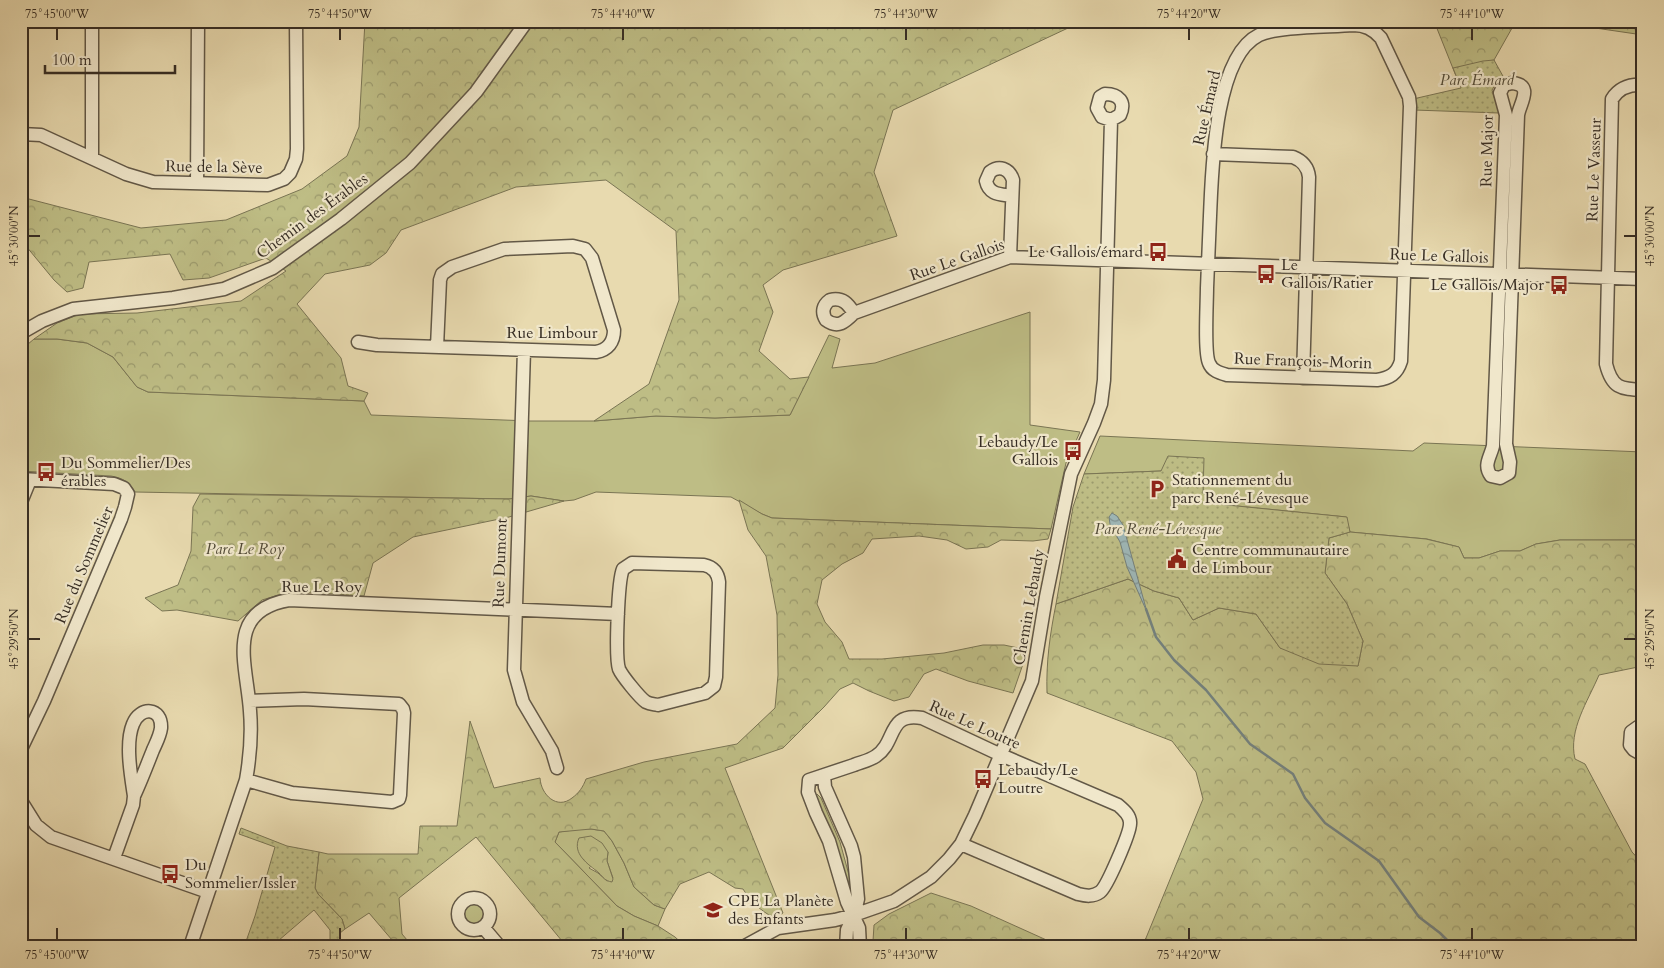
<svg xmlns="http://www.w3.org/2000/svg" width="1664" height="968" font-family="Cardo,serif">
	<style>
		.grass { fill: #bebd85; stroke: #7a7554; fill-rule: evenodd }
		.forest { fill: url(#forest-crowns); stroke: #7a7554 }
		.park { fill: url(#park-dots); stroke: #7a7554 }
		.water { fill: url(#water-waves); stroke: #74807c }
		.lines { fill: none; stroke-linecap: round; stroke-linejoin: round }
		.stream { stroke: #74807c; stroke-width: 2.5 }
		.minor-casing { stroke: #625847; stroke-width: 15 }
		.minor { stroke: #f0e7cb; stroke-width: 12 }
		.ticks { fill: none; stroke: #362d24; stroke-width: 2 }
		.labels { text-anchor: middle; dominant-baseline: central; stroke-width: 4.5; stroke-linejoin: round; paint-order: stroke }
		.park-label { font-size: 16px; font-style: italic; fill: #514a37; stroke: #f0e7cb }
		.street-label { font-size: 16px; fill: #362d24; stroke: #f0e7cb }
		.poi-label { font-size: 16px; fill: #362d24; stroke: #f0e7cb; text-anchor: start }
		.neatline { fill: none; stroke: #362d24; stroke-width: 2 }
		.ticks-label { font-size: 12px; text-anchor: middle; fill: #362d24 }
	</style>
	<defs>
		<pattern id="forest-crowns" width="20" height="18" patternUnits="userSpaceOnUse" patternTransform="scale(1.25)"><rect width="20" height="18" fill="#bebd85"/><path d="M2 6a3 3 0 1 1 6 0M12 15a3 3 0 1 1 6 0" fill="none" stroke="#9b9a6d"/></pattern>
		<pattern id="park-dots" width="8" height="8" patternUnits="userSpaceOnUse" patternTransform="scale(1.25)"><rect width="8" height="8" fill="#bebd85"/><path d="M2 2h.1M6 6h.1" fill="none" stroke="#9b9a6d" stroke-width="1.8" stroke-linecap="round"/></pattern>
		<pattern id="water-waves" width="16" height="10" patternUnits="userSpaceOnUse" patternTransform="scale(1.25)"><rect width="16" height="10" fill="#9eb7b7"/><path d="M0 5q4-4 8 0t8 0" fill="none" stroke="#829595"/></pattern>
	</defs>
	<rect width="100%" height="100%" fill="#e8daaf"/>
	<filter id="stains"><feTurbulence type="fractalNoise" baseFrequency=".004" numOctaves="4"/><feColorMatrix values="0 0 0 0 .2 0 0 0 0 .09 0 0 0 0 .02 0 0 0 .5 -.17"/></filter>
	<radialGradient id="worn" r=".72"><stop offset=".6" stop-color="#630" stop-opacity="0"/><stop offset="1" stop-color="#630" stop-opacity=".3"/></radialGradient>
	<!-- grass -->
	<path class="grass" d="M1030,312V425L1080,432L1066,463L1051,529L772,518L762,514L731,497L596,492L574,500L564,501L531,496L509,499L135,492C129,482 123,478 111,476L21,471V350L34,339H57L87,343L113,357L137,387L148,392L364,401L371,415L530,421H594L656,416L715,418L790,415L829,335L840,339L832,368L875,363Z
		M1100,436L1413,451L1424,443L1643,452V540H1560L1536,544L1520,551H1500L1479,558H1464L1459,547L1427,539L1350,532L1346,517L1217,504L1203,493V458L1161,471L1084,474Z
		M817,794L821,798L840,842L852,886L850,889L848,887L816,796Z
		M580,829H591L604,831L612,841L624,863L634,887L654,905L665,909L658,926L634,916L617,906L555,842L559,832ZM608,852L607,861L613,878L607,881L598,873L589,868Z
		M463 914a11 11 0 1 1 22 0a11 11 0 1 1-22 0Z"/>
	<!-- forest -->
	<path class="forest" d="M365,21L437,26L438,21H1083L893,110L874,172L897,236L783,270L763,285L773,312L759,351L790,379L809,377L790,415L715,418L656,416L594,421L649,384L679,300L676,231L606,180L516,187L401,230L386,253L370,265L325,274L297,304L341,358L348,386L368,393L364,401L148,392L137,387L113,357L87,343L57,339H34L57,323L80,314L137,313L241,301L286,271L266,258L209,278L183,280L170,254L89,262L83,288L67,292L54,280L21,240V198L29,199L141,228L226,220L302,189L347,156L359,127Z
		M1434,21H1516L1494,60L1495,72L1456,76Z
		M1561,21H1643V35L1568,24Z
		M200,494L509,499L531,496L564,501L509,517L413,537L373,563L364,596L292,591L262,600L238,621L177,610L162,611L145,598L178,585L191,551L193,507Z
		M739,500L762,514L772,518L1051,529L1048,539L1033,541L1001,540L988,547L966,549L947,540L919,536L872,539L863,553L842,564L822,580L817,604L825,622L842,642L849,659H882L944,653L983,645H1004L1023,649L1024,661L1013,693L968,681L936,669L924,674L909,697L894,701L869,691L853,683L840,689L824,707L783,748L725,768L783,913L774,918C760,910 751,902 743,889L735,888L709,872L680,884L665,909L654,905L634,887L624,863L612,841L604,831L591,829L559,832L555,842L617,906L634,916L658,926L675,937L686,947H567L476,837L399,898L402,934L413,947H398L369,913L345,929L342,919L318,894L315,888L319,852L328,854H418L420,826H457L470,721L494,788L540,778C541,795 557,810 572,798C579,793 583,787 586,779L644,762L737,744L775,708L778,675L777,615L766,556L748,530Z
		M1350,532L1426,539L1459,547L1464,558H1479L1500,551H1520L1536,544L1560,540H1643V668L1638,667L1599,675C1588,701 1568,730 1575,759L1585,764L1632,852L1643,864V947H1465L1459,945L1457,947H1139L1146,938L1203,799L1196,772L1172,741L1047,693C1046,662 1050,634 1056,604L1128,579L1154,591L1179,598L1193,620L1219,608L1256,614L1280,648L1358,666L1363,641L1347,604L1325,573L1329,538Z
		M591,836L602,843L608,852L607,861L613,879L612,882C605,881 603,877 599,873C588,864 572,854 579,838Z
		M931,893L971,906L1062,947L876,945L873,941L874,925L889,914Z"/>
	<!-- park -->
	<path class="park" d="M1494,60L1504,78L1497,82L1492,90L1499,113L1414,110L1413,99L1461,88L1453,68L1483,61Z
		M1168,456L1204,458L1203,493L1217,504L1347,517L1350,532L1329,538L1325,573L1347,604L1363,641L1358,666L1319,664L1280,648L1256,614L1219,608L1193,620L1179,598L1154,591L1128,579L1056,604L1073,507L1084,474L1161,471Z
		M241,828L287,846L319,852L315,888L318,894L342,919L345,929L340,933L339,947H330V930L314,910L271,947H244L255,916L275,847L239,834Z"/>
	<!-- water -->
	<path class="water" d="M1112,513L1117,516L1123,525L1147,612L1127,567L1120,542L1110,524L1109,517Z"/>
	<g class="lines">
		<!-- stream -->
		<path class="stream" d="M1146,609L1156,637L1174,660L1206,690L1250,744L1293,774L1305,798L1325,823L1379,861L1419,917L1440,933L1454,947"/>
		<!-- minor casing -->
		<g class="minor-casing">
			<path id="minor" d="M1353,25C1365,25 1373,29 1381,38L1409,97L1410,106L1401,361C1397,374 1390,378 1377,380L1227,375C1220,373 1212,371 1209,363C1204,352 1207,302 1207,288C1208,264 1209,240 1210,216C1212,172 1214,57 1259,35C1278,26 1330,27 1353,25Z
				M1512,83C1534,85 1520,103 1518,115L1506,444L1510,462L1509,473L1500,478L1491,476C1483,465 1490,458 1493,446L1506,115L1500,93L1504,85Z
				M1643,85C1630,84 1619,88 1612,99L1606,364C1612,388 1620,389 1643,390
				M21,134L41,135L126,174L153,182L268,185L284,179L290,173L296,159L297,149L296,21
				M1213,154L1293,157C1303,161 1308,167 1309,177L1303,378
				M92,158V21
				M197,183L198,21
				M1010,257L1013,180C1009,168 999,165 990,172L986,181C989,195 1000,194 1012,196
				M854,313C845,322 838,329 826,320C821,312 823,305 830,300C843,297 848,304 854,313L1010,257L1643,279
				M21,333L42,321L73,309L173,298L224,289L273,268L341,219L410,163L476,92L527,21
				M358,342L377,345L596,352C608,350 614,342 614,330L592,258L585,249L573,246L504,249L452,267L442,274L440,280L437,347
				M524,350L514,670L523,702L552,751L557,768
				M21,479L114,484L124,488L128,494L125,507L121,519L44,701L21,749
				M21,502L30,480
				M632,563L704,565C713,567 718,573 719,582L716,677L714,686L705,693L658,705C653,704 650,704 646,702C640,698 622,676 619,669C615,657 618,580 623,569Z
				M1643,726L1638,727L1631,732L1630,745L1634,750L1643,755
				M824,775L825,787L851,846L854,857L858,899L854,915L847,930L846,947
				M246,780L292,793L392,802L399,799L400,795L404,713L403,709L399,704L304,699L250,701
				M21,801L36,825L51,837L208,892
				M114,858L133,805L134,796C141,781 147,765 153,750C156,743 160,736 161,728C162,707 140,706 133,724C125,743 131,776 134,796
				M458 914a16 16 0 1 1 32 0a16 16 0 1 1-32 0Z
				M483,927L500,947
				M190,947L246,780C250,757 252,734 250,711C247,665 224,611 289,600L618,614
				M743,947L778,928L835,920L854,915L894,901L931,877L949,859L961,844L975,815L1032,681L1046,597L1071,474L1094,423L1101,404L1104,380L1111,120L1120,115C1126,102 1119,94 1105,94L1100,97L1097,108L1102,117L1111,120
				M860,947L859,928L847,902L829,841L816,813L808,792L809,780C824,775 839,770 854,765C861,762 869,761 876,756C897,742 887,712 922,718L1001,755L1118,805C1124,810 1131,816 1130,824C1130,833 1107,887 1100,892C1093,897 1086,896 1078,894L961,844"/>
		</g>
		<!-- minor -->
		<use href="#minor" class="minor"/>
	</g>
	<!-- ticks -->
	<path class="ticks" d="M57,28V40M340,28V40M623,28V40M906,28V40M1189,28V40M1472,28V40M28,236H40M1624,236H1636M28,639H40M1624,639H1636M57,928V940M340,928V940M623,928V940M906,928V940M1189,928V940M1472,928V940"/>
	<!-- icons -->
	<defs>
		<g id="bus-bare" transform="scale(1.5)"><path d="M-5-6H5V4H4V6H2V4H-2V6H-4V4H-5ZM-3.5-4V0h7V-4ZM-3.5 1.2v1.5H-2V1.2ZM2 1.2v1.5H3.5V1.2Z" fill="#8f2418" stroke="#f0e7cb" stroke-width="2.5" paint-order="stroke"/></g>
		<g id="parking-bare" transform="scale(1.5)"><path d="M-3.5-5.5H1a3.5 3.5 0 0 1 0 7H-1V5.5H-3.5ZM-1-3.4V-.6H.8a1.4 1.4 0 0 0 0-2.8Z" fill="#8f2418" stroke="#f0e7cb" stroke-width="2.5" paint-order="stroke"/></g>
		<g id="civic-bare" transform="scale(1.5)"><path d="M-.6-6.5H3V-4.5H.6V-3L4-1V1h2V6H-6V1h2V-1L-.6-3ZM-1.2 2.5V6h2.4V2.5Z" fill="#8f2418" stroke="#f0e7cb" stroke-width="2.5" paint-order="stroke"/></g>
		<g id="school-bare" transform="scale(1.5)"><path d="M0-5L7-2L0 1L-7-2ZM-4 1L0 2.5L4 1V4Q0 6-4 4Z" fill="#8f2418" stroke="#f0e7cb" stroke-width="2.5" paint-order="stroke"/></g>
	</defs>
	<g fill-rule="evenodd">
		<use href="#bus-bare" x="1158" y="252"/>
		<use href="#bus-bare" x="1266" y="274"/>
		<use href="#bus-bare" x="1559" y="285"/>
		<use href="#bus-bare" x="1073" y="451"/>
		<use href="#bus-bare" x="46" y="472"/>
		<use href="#parking-bare" x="1157" y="489"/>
		<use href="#civic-bare" x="1177" y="559"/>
		<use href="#bus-bare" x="983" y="779"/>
		<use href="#bus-bare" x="170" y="874"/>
		<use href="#school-bare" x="713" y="910"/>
	</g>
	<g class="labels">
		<!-- park labels -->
		<g class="park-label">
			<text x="1477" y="80">Parc Émard</text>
			<text x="1158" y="529">Parc René-Lévesque</text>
			<text x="245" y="549">Parc Le Roy</text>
		</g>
		<!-- street labels -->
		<g class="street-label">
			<text transform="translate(1207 108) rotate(-77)">Rue Émard</text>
			<text transform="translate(1487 151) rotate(-89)">Rue Major</text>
			<text transform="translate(214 167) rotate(1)">Rue de la Sève</text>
			<text transform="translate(1594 170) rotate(-88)">Rue Le Vasseur</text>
			<text transform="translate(312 216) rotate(-36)">Chemin des Érables</text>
			<text transform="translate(1439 256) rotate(2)">Rue Le Gallois</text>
			<text transform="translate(957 260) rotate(-19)">Rue Le Gallois</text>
			<text x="552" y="333">Rue Limbour</text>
			<text transform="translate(1303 361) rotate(2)">Rue François-Morin</text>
			<text transform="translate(500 563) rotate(-88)">Rue Dumont</text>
			<text transform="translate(84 565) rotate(-67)">Rue du Sommelier</text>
			<text x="322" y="587">Rue Le Roy</text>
			<text transform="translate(1029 607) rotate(-80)">Chemin Lebaudy</text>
			<text transform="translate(975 725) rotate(24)">Rue Le Loutre</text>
		</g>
		<!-- poi labels -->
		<g class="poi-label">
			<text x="1143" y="252" text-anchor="end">Le Gallois/émard</text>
			<text x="1281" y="265">Le<tspan x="1281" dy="18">Gallois/Ratier</tspan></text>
			<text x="1544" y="285" text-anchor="end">Le Gallois/Major</text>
			<text x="1058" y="442" text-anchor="end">Lebaudy/Le<tspan x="1058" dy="18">Gallois</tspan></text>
			<text x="61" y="463">Du Sommelier/Des<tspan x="61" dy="18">érables</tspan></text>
			<text x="1172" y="480">Stationnement du<tspan x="1172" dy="18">parc René-Lévesque</tspan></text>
			<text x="1192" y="550">Centre communautaire<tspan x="1192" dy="18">de Limbour</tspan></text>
			<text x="998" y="770">Lebaudy/Le<tspan x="998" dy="18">Loutre</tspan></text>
			<text x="185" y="865">Du<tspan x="185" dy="18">Sommelier/Issler</tspan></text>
			<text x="728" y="901">CPE La Planète<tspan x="728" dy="18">des Enfants</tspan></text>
		</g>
	</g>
	<!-- margin -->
	<rect width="1664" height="968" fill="none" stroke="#e8daaf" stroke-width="55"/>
	<!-- scale -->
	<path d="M45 65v8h130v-8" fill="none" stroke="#362d24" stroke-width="2.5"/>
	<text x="52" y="65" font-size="15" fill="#362d24" stroke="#f0e7cb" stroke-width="4" paint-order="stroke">100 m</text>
	<rect x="28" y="28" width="1608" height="912" class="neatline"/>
	<g class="ticks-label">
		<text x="57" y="18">75°45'00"W</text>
		<text x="340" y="18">75°44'50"W</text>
		<text x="623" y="18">75°44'40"W</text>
		<text x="906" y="18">75°44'30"W</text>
		<text x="1189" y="18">75°44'20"W</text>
		<text x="1472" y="18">75°44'10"W</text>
		<text transform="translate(14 236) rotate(-90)" y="4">45°30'00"N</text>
		<text transform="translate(1650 236) rotate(-90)" y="4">45°30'00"N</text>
		<text transform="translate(14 639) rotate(-90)" y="4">45°29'50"N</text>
		<text transform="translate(1650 639) rotate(-90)" y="4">45°29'50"N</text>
		<text x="57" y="959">75°45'00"W</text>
		<text x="340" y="959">75°44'50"W</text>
		<text x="623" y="959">75°44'40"W</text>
		<text x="906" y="959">75°44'30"W</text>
		<text x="1189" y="959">75°44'20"W</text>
		<text x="1472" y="959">75°44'10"W</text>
	</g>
	<rect width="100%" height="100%" filter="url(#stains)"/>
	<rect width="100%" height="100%" fill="url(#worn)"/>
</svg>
